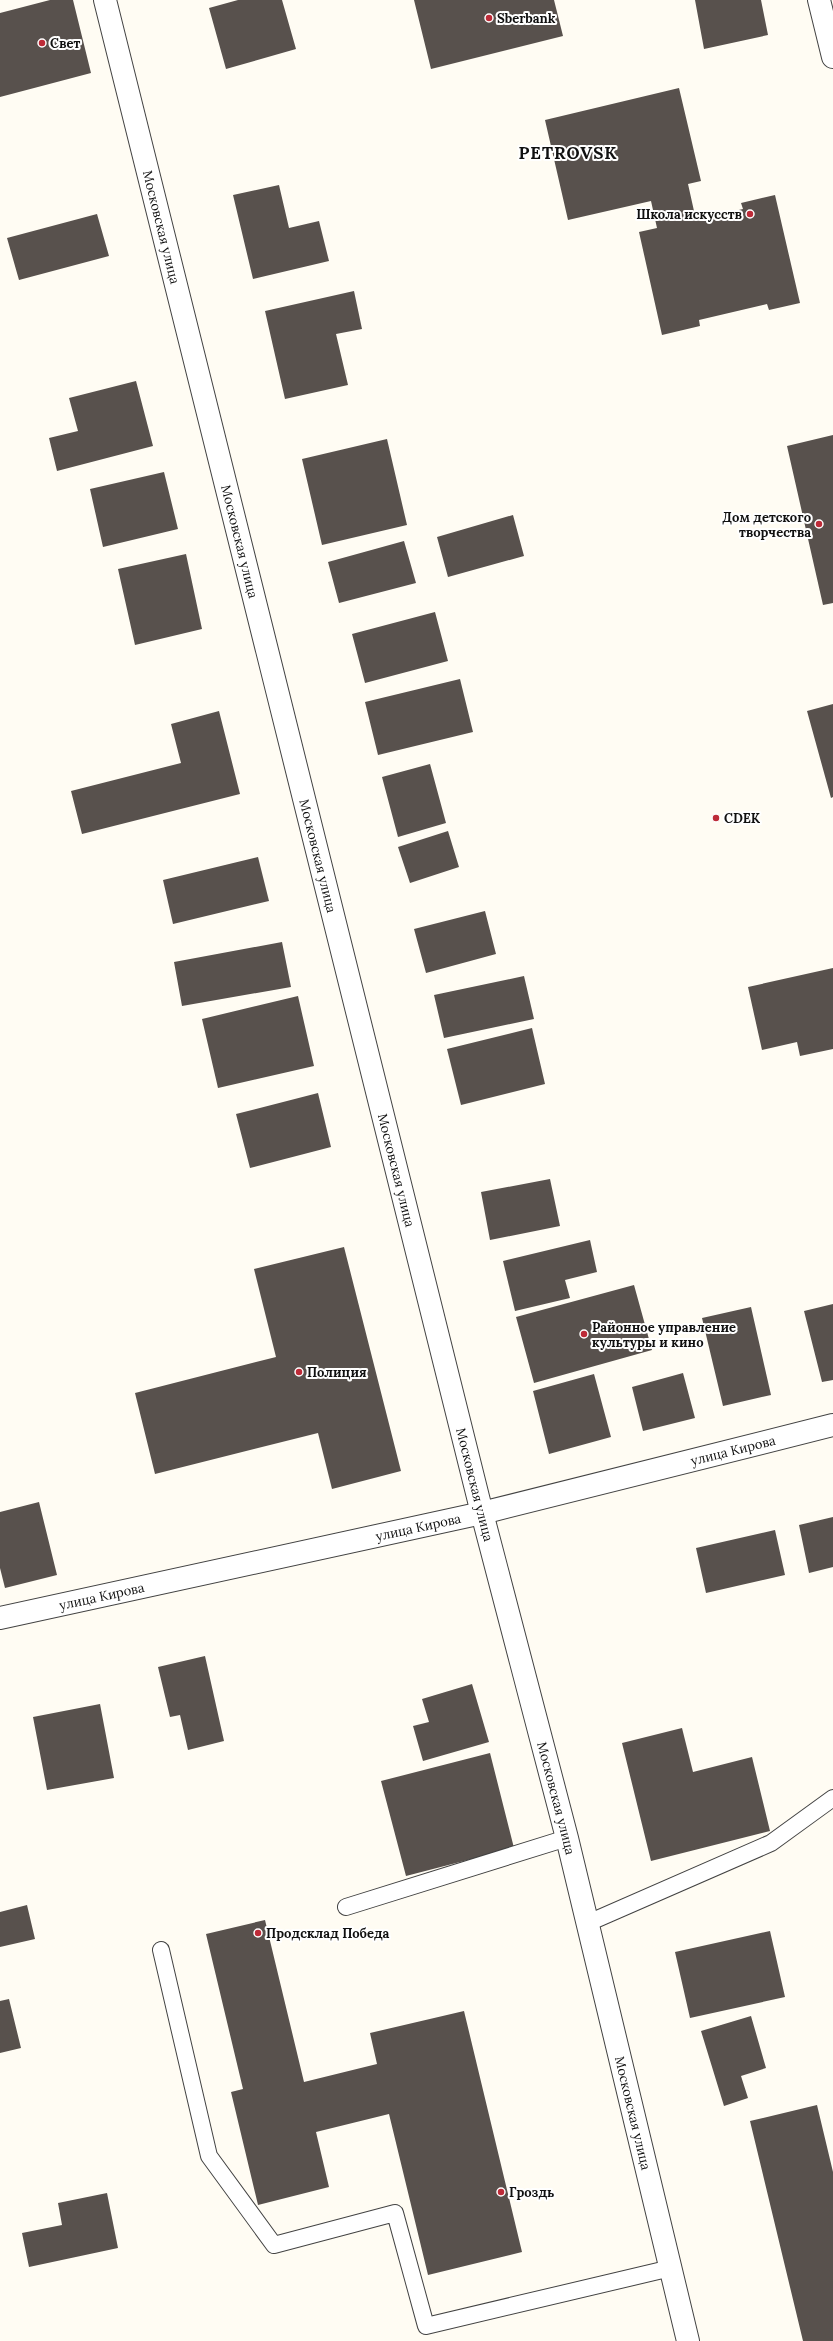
<svg xmlns="http://www.w3.org/2000/svg" width="833" height="2341" font-family="Lora,serif">
	<style>
		.building { fill: #58514d }
		.lines { fill: none; stroke-linecap: round; stroke-linejoin: round }
		.lane-casing { stroke: #434343; stroke-width: 18 }
		.street-casing { stroke: #434343; stroke-width: 24 }
		.lane { stroke: #fff; stroke-width: 16 }
		.street { stroke: #fff; stroke-width: 22 }
		.poi-dot { fill: #bd2b38; stroke: #fff; stroke-width: 1.5 }
		.labels { text-anchor: middle; dominant-baseline: central; stroke-width: 4; stroke-linejoin: round; paint-order: stroke }
		.poi-label { font-size: 13px; font-weight: bold; fill: #101010; stroke: #fff; text-anchor: start }
		.street-label { font-size: 13px; fill: #101010; stroke: #fff }
		.district-label { font-size: 17px; font-weight: bold; letter-spacing: 1px; fill: #101010; stroke: #fff }
	</style>
	<rect width="100%" height="100%" fill="#fffcf3"/>
	<!-- building -->
	<path class="building" d="M50,0H73L91,73L0,97V13Z
		M238,0H282L296,49L226,69L209,8Z
		M414,0H554L563,36L431,69Z
		M695,0H761L768,35L704,49Z
		M679,88L701,181L688,184L696,220L743,209L741,203L775,195L800,303L769,310L767,304L699,320L700,326L662,335L639,232L657,228L651,201L568,220L545,120Z
		M279,185L289,228L319,221L329,261L253,279L233,195Z
		M97,214L109,256L19,280L7,238Z
		M354,291L362,329L336,334L348,385L285,399L265,311Z
		M136,381L153,446L57,471L49,438L78,431L69,398Z
		M833,435V603L823,605L787,446Z
		M387,439L407,525L322,545L302,459Z
		M164,472L178,529L103,547L90,489Z
		M513,515L524,556L448,577L437,537Z
		M404,541L416,583L339,603L328,562Z
		M186,554L202,629L135,645L118,569Z
		M435,612L448,661L365,683L352,634Z
		M460,679L473,732L378,755L365,702Z
		M833,704V797L831,798L807,711Z
		M219,711L240,794L82,834L71,791L181,763L171,724Z
		M430,764L446,823L398,837L382,777Z
		M448,831L459,867L410,883L398,847Z
		M258,857L269,901L173,924L163,880Z
		M485,911L496,954L426,973L414,929Z
		M282,942L291,987L182,1006L174,962Z
		M833,968V1049L800,1056L797,1042L762,1050L748,987Z
		M524,976L534,1019L444,1038L434,995Z
		M298,996L314,1066L218,1088L202,1019Z
		M532,1028L545,1084L461,1105L447,1049Z
		M318,1093L331,1147L250,1168L236,1114Z
		M550,1179L560,1226L490,1240L481,1192Z
		M590,1240L597,1272L565,1280L570,1298L515,1311L503,1261Z
		M344,1247L401,1471L332,1489L318,1433L155,1474L135,1393L276,1357L254,1269Z
		M634,1285L652,1350L534,1383L516,1317Z
		M833,1304V1380L822,1382L804,1311Z
		M751,1307L771,1395L723,1406L702,1318Z
		M683,1373L695,1418L643,1431L632,1387Z
		M594,1374L611,1437L549,1454L533,1391Z
		M39,1502L57,1575L5,1588L0,1568V1512Z
		M833,1517V1567L809,1573L799,1525Z
		M775,1530L785,1575L706,1593L696,1548Z
		M205,1656L224,1741L188,1750L180,1715L170,1717L158,1667Z
		M472,1684L489,1742L423,1761L413,1726L429,1722L422,1699Z
		M100,1704L114,1778L47,1790L33,1717Z
		M682,1728L693,1772L752,1757L770,1831L651,1861L622,1743Z
		M490,1753L514,1848L406,1876L381,1781Z
		M27,1905L35,1939L0,1947V1912Z
		M265,1920L304,2082L377,2064L370,2033L464,2011L522,2252L428,2275L389,2114L316,2132L329,2187L258,2205L231,2092L243,2089L206,1934Z
		M770,1931L785,1997L690,2018L675,1952Z
		M9,1999L21,2048L0,2053V2001Z
		M751,2016L766,2068L741,2076L748,2098L724,2106L701,2031Z
		M817,2105L833,2172V2341H803L750,2121Z
		M107,2193L118,2248L29,2267L22,2233L62,2225L58,2203Z"/>
	<g class="lines">
		<!-- lane casing -->
		<g class="lane-casing">
			<path id="lane" d="M346,1907L567,1838
				M588,1923L771,1843L833,1798
				M161,1950L209,2156L274,2245L395,2213L426,2326L671,2268"/>
		</g>
		<!-- street casing -->
		<g class="street-casing">
			<g id="street">
				<path id="s1" d="M105,0L482,1513L567,1838L688,2341"/>
				<path d="M819,0L833,57"/>
				<path id="s2" d="M0,1618L482,1513L833,1425"/>
			</g>
		</g>
		<!-- lane -->
		<use href="#lane" class="lane"/>
		<!-- street -->
		<use href="#street" class="street"/>
	</g>
	<!-- markers -->
	<g class="poi-dot">
		<circle cx="489" cy="18" r="4"/>
		<circle cx="42" cy="43" r="4"/>
		<circle cx="750" cy="214" r="4"/>
		<circle cx="819" cy="524" r="4"/>
		<circle cx="716" cy="818" r="4"/>
		<circle cx="584" cy="1334" r="4"/>
		<circle cx="299" cy="1372" r="4"/>
		<circle cx="258" cy="1933" r="4"/>
		<circle cx="501" cy="2192" r="4"/>
	</g>
	<g class="labels">
		<!-- poi labels -->
		<g class="poi-label">
			<text x="497" y="18">Sberbank</text>
			<text x="50" y="43">Свет</text>
			<text x="742" y="214" text-anchor="end">Школа искусств</text>
			<text x="811" y="517" text-anchor="end">Дом детского<tspan x="811" dy="15">творчества</tspan></text>
			<text x="724" y="818">CDEK</text>
			<text x="592" y="1327">Районное управление<tspan x="592" dy="15">культуры и кино</tspan></text>
			<text x="307" y="1372">Полиция</text>
			<text x="266" y="1933">Продсклад Победа</text>
			<text x="509" y="2192">Гроздь</text>
		</g>
		<!-- street labels -->
		<g class="street-label">
			<text stroke="none"><textPath href="#s1" startOffset="234">Московская улица</textPath></text>
			<text stroke="none"><textPath href="#s1" startOffset="558">Московская улица</textPath></text>
			<text stroke="none"><textPath href="#s1" startOffset="882">Московская улица</textPath></text>
			<text stroke="none"><textPath href="#s1" startOffset="1206">Московская улица</textPath></text>
			<text stroke="none"><textPath href="#s2" startOffset="752">улица Кирова</textPath></text>
			<text stroke="none"><textPath href="#s1" startOffset="1530">Московская улица</textPath></text>
			<text stroke="none"><textPath href="#s2" startOffset="428">улица Кирова</textPath></text>
			<text stroke="none"><textPath href="#s2" startOffset="104">улица Кирова</textPath></text>
			<text stroke="none"><textPath href="#s1" startOffset="1854">Московская улица</textPath></text>
			<text stroke="none"><textPath href="#s1" startOffset="2178">Московская улица</textPath></text>
		</g>
		<!-- district labels -->
		<g class="district-label">
			<text x="568" y="153">PETROVSK</text>
		</g>
	</g>
</svg>
